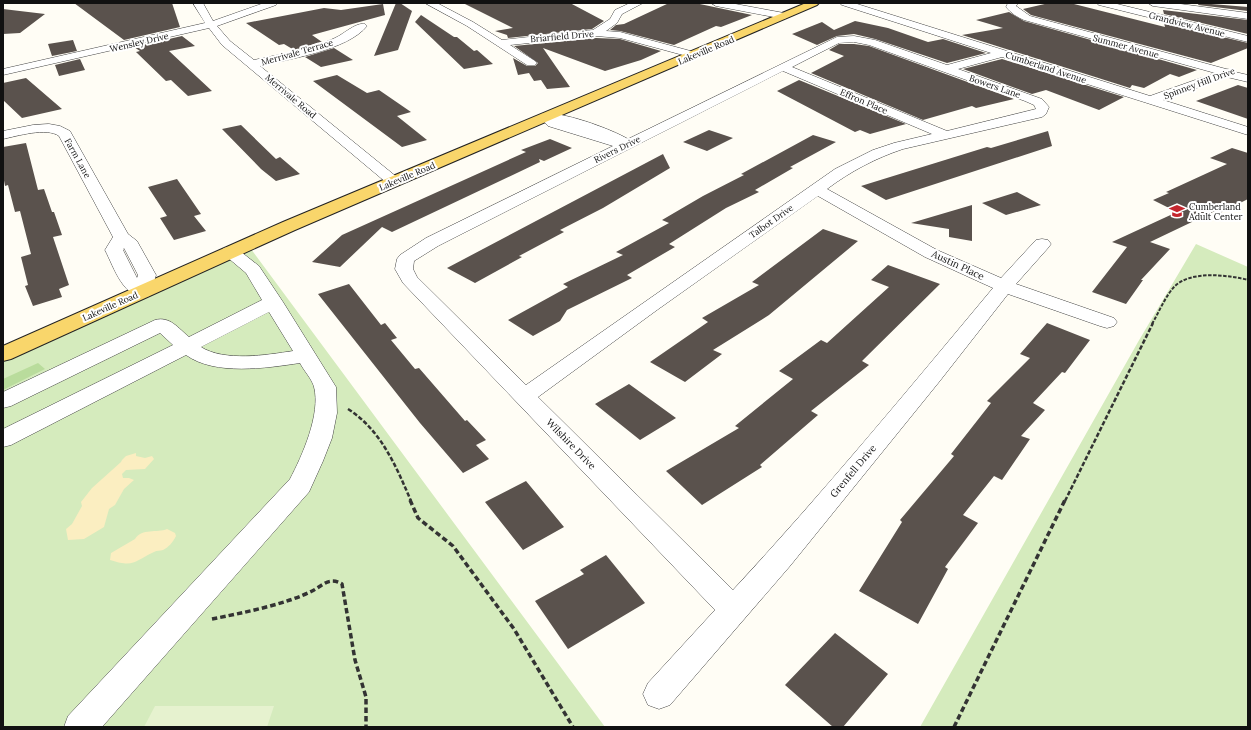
<svg xmlns="http://www.w3.org/2000/svg" width="1251" height="730" font-family="Lora,serif">
	<style>
		.green { fill: #d5ebbd }
		.forest { fill: #b9dc9c }
		.sand { fill: #fbeec1 }
		.pitch { fill: #e6f2cf }
		.building { fill: #5a524d }
		.lines { fill: none; stroke-linecap: round; stroke-linejoin: round }
		.minor-casing { stroke: #444; stroke-width: 1 }
		.major-casing { stroke: #222; stroke-width: 2 }
		.path-far2 { stroke: #333; stroke-width: 2; stroke-dasharray: 3.5 1.5; stroke-linecap: butt }
		.path-far1 { stroke: #333; stroke-width: 2.5; stroke-dasharray: 4.5 2; stroke-linecap: butt }
		.path { stroke: #333; stroke-width: 3.5; stroke-dasharray: 5.5 3; stroke-linecap: butt }
		.minor { fill: #fff; fill-rule: evenodd }
		.major { fill: #f9d66b; fill-rule: evenodd }
		.labels { text-anchor: middle; dominant-baseline: central; stroke-width: 4; stroke-linejoin: round; paint-order: stroke }
		.far-street-label { font-size: 9px; fill: #111; stroke: #fff }
		.far-poi-label { font-size: 9px; fill: #111; stroke: #fff; text-anchor: start }
		.street-label { font-size: 10px; fill: #111; stroke: #fff }
	</style>
	<rect width="100%" height="100%" fill="#fffdf5"/>
	<!-- green -->
	<path class="green" d="M1196,244L1248,267V727H920L1138,342Z
		M248,245L605,727H3V356Z"/>
	<!-- forest -->
	<path class="forest" d="M38,363L45,369L3,390V379Z"/>
	<!-- sand -->
	<path class="sand" d="M136,453V456L145,458L152,456L154,459L145,469L126,470L122,474L123,478H129L134,480L124,489L115,505L109,509L104,527L84,539L68,540L66,529L72,524L82,506L81,502L92,488L121,462L122,460L126,456Z
		M167,529L175,533L176,536C173,542 169,547 163,550C160,551 157,550 154,552C134,561 135,568 110,560L111,553L135,539C142,528 157,533 167,529Z"/>
	<!-- pitch -->
	<path class="pitch" d="M155,706H274L267,727H144Z"/>
	<!-- building -->
	<path class="building" d="M74,3H172L180,27L124,40Z
		M396,3H400L412,11L398,50L374,56Z
		M463,3H570L604,21L592,29L508,38L507,35L495,31L513,28Z
		M669,3H695L752,15L721,27L716,26L674,45L620,31L610,30L616,25L624,24Z
		M1049,3H1070L1165,27L1164,23L1248,43V48L1211,63L1031,15L1023,9Z
		M1199,3L1248,7V11L1198,5Z
		M383,4L385,15L312,35L322,42L294,50L284,44L279,45L246,23L324,8L341,10Z
		M3,9L45,14L20,33L3,34Z
		M1163,10L1248,20V34L1164,14Z
		M1009,12L1024,21L1197,70L1179,77L1170,74L1144,88L1132,85L1130,88L962,35L1003,28L976,20Z
		M421,15L454,37H457L474,51L477,50L493,64L464,69L415,22Z
		M855,21L888,28L928,42L943,39L986,53L947,63L875,39L854,34L837,36L817,45L792,34L822,22L834,30Z
		M182,36L195,46L169,51L212,91L188,96L171,80L166,81L136,52L140,51L134,47Z
		M596,38L620,39L661,51L641,60L605,71L543,48L570,87L547,89L541,80L534,81L529,73L518,75L513,58L527,66H535L538,63L514,46Z
		M73,40L77,51L52,56L48,44Z
		M839,44H854L869,46L1014,99L976,108L972,106L923,120L811,73L844,56L829,50Z
		M334,48L353,60L321,67L305,57Z
		M80,59L85,70L59,76L55,65Z
		M1002,59L1124,97L1099,110L1046,90L1032,94L963,69Z
		M337,75L367,93L379,90L411,112L397,116L427,140L402,147L313,81Z
		M26,78L62,109L22,118L3,100V83Z
		M799,80L906,124L870,134L860,130L855,132L777,91Z
		M1238,85L1248,88V119L1196,101Z
		M241,125L276,159L280,157L300,174L276,181L261,169L222,129Z
		M709,130L733,138L707,151L683,142Z
		M1048,131L1052,146L886,200L861,186L987,147L991,148Z
		M813,135L836,142L790,167L793,168L755,190L759,192L726,208L669,244L675,247L627,275L632,278L567,310L560,321L533,336L508,320L568,287L563,284L623,255L616,252L669,223L662,220L703,196L744,175L741,174Z
		M550,139L572,148L544,161L539,159L540,162L392,232L382,227L340,267L312,262L342,235L526,152L521,150Z
		M26,143L38,190L44,189L52,212H54L62,235L53,237L69,285L59,289L62,297L33,306L25,286L28,285L21,257L31,254L20,211L15,212L8,185L5,186L3,175V147Z
		M1232,148L1248,153V199L1220,213L1215,211L1150,242L1170,249L1141,280H1143L1126,304L1092,292L1127,247L1112,242L1177,212L1153,200L1169,193L1166,192L1227,164L1210,158Z
		M663,154L670,168L603,208L560,230L564,232L519,256L522,257L475,283L447,268Z
		M177,179L201,214L194,216L206,231L174,240L160,218L167,216L148,187Z
		M1017,192L1041,205L1006,215L982,203Z
		M972,205V241L949,237V229L911,223Z
		M823,229L858,241L769,315L713,350L722,354L685,382L650,362L708,322L702,318L759,285L752,282Z
		M888,265L940,284L862,361L869,365L811,411L818,415L760,465L762,467L702,505L666,471L739,428L735,426L793,379L779,371L821,340L827,343L889,287L871,280Z
		M349,284L381,325L385,323L397,338L391,340L415,369L419,368L465,421L467,420L486,440L476,445L489,459L463,473L420,423L318,294Z
		M1047,323L1090,340L1065,373L1062,372L1033,403L1045,410L1021,436L1030,439L1002,480L994,476L963,515L978,523L945,567L948,569L918,624L859,591L902,522L900,520L954,456L951,454L991,403L987,401L1030,358L1020,354Z
		M629,384L676,418L640,440L595,404Z
		M526,481L564,527L523,550L485,502Z
		M606,555L645,603L568,649L535,601L584,574L580,570Z
		M835,633L888,674L843,727H833L785,685Z"/>
	<g class="lines">
		<!-- minor casing -->
		<g class="minor-casing">
			<path id="minor" d="M193,3H203L213,21L264,3H278L276,5L217,26L230,41L254,60C281,54 310,50 335,38C344,34 356,22 365,24L367,26C348,50 289,59 260,66L398,178L400,181L398,184L393,185L388,184L222,45L209,28L3,75V69L205,23Z
				M425,3H437L473,22L502,40L593,30L610,19L615,10L630,3H643L622,14L617,23L606,31L620,32L698,53L699,55L694,58L620,38L596,36L510,45L535,61L537,63L535,65H527L467,26Z
				M711,3H730L784,13L789,16L784,19L716,6Z
				M840,3H854L1150,96L1215,73L1024,20C1017,17 1011,13 1006,7L1008,3H1018L1016,6L1030,16L1226,69L1233,70L1235,72L1248,75V82L1227,77L1163,100L1248,127V135L1002,57L958,69L1042,99L1049,107L1046,114L1042,117L903,149C876,158 851,171 827,189L937,250L1001,278L1036,240L1042,239L1048,240L1051,244L1048,248L1016,284L1114,318L1117,322L1114,326L1107,328L1100,326L1008,294L939,382L790,566L670,705L659,709L648,705L643,694L648,683L715,610L403,283L395,269L397,259L400,255L426,238L613,146L548,126L540,117L541,114C560,110 611,129 628,139L837,37L854,36L875,40L947,65L991,53L842,5ZM854,42L869,45L1025,101L1034,105L1036,109L947,131L792,67L839,43ZM783,71L932,134L894,143L873,150L835,169L526,385L417,277L413,269L414,261L438,246ZM818,196L925,257L993,288C908,390 823,493 733,590L538,397L657,310Z
				M1097,3H1113L1248,36V42L1099,5Z
				M1148,3H1173L1248,13V19L1153,6Z
				M49,124L60,126L70,131L128,234L137,241L156,275L151,292L149,296C124,302 114,267 105,250L113,237L59,136C47,127 17,136 3,139V131L33,125ZM124,248L138,275L137,278L123,250Z
				M230,247L236,248L259,266L283,302L336,387L337,413L332,438L323,461L309,492L102,727H64L68,716L290,479C302,456 321,414 314,387C312,379 304,371 300,363C267,368 215,376 186,355L11,445L3,447V429L173,345L160,333L11,406L3,408V392L155,320C170,316 178,328 189,337L262,300L246,273L221,252L224,248ZM269,312L293,351C267,355 224,362 201,347Z"/>
		</g>
		<!-- major casing -->
		<g class="major-casing">
			<path id="major" d="M806,3H819L817,5L295,230L11,359L3,361V346L283,222Z"/>
		</g>
		<!-- path-far2 -->
		<path class="path-far2" d="M1152,324C1159,312 1165,297 1174,287C1190,270 1228,275 1248,280"/>
		<!-- path-far1 -->
		<path class="path-far1" d="M348,409C381,430 396,466 411,501
			M1065,501L1153,323"/>
		<!-- path -->
		<path class="path" d="M410,500L418,518L453,546L514,629L573,727
			M212,619C242,613 288,604 314,590C324,584 330,577 342,584L355,660L366,697V727
			M954,727L1065,500"/>
		<!-- minor -->
		<use href="#minor" class="minor"/>
		<!-- major -->
		<use href="#major" class="major"/>
	</g>
	<!-- icons -->
	<defs>
		<g id="school-bare" transform="scale(1.2)"><path d="M0-5L7-2L0 1L-7-2ZM-4 1L0 2.5L4 1V4Q0 6-4 4Z" fill="#c4262e" stroke="#fff" stroke-width="2.5" paint-order="stroke"/></g>
	</defs>
	<g fill-rule="evenodd">
		<use href="#school-bare" x="1177" y="211"/>
	</g>
	<g class="labels">
		<!-- far-street labels -->
		<g class="far-street-label">
			<text transform="translate(1187 24) rotate(14)">Grandview Avenue</text>
			<text transform="translate(562 36) rotate(-5)">Briarfield Drive</text>
			<text transform="translate(139 42) rotate(-13)">Wensley Drive</text>
			<text transform="translate(1126 46) rotate(15)">Summer Avenue</text>
			<text transform="translate(706 50) rotate(-23)">Lakeville Road</text>
			<text transform="translate(297 52) rotate(-16)">Merrivale Terrace</text>
			<text transform="translate(1046 67) rotate(18)">Cumberland Avenue</text>
			<text transform="translate(1199 83) rotate(-20)">Spinney Hill Drive</text>
			<text transform="translate(995 86) rotate(19)">Bowers Lane</text>
			<text transform="translate(291 96) rotate(40)">Merrivale Road</text>
			<text transform="translate(864 101) rotate(23)">Effron Place</text>
			<text transform="translate(617 149) rotate(-26)">Rivers Drive</text>
			<text transform="translate(78 158) rotate(61)">Farm Lane</text>
			<text transform="translate(407 176) rotate(-23)">Lakeville Road</text>
			<text transform="translate(771 221) rotate(-35)">Talbot Drive</text>
			<text transform="translate(110 306) rotate(-24)">Lakeville Road</text>
		</g>
		<!-- far-poi labels -->
		<g class="far-poi-label">
			<text x="1189" y="206">Cumberland<tspan x="1189" dy="10">Adult Center</tspan></text>
		</g>
		<!-- street labels -->
		<g class="street-label">
			<text transform="translate(958 265) rotate(25)">Austin Place</text>
			<text transform="translate(571 444) rotate(46)">Wilshire Drive</text>
			<text transform="translate(853 471) rotate(-50)">Grenfell Drive</text>
		</g>
	</g>
	<!-- border -->
	<rect width="1251" height="730" fill="none" stroke="#111111" stroke-width="8"/>
</svg>
